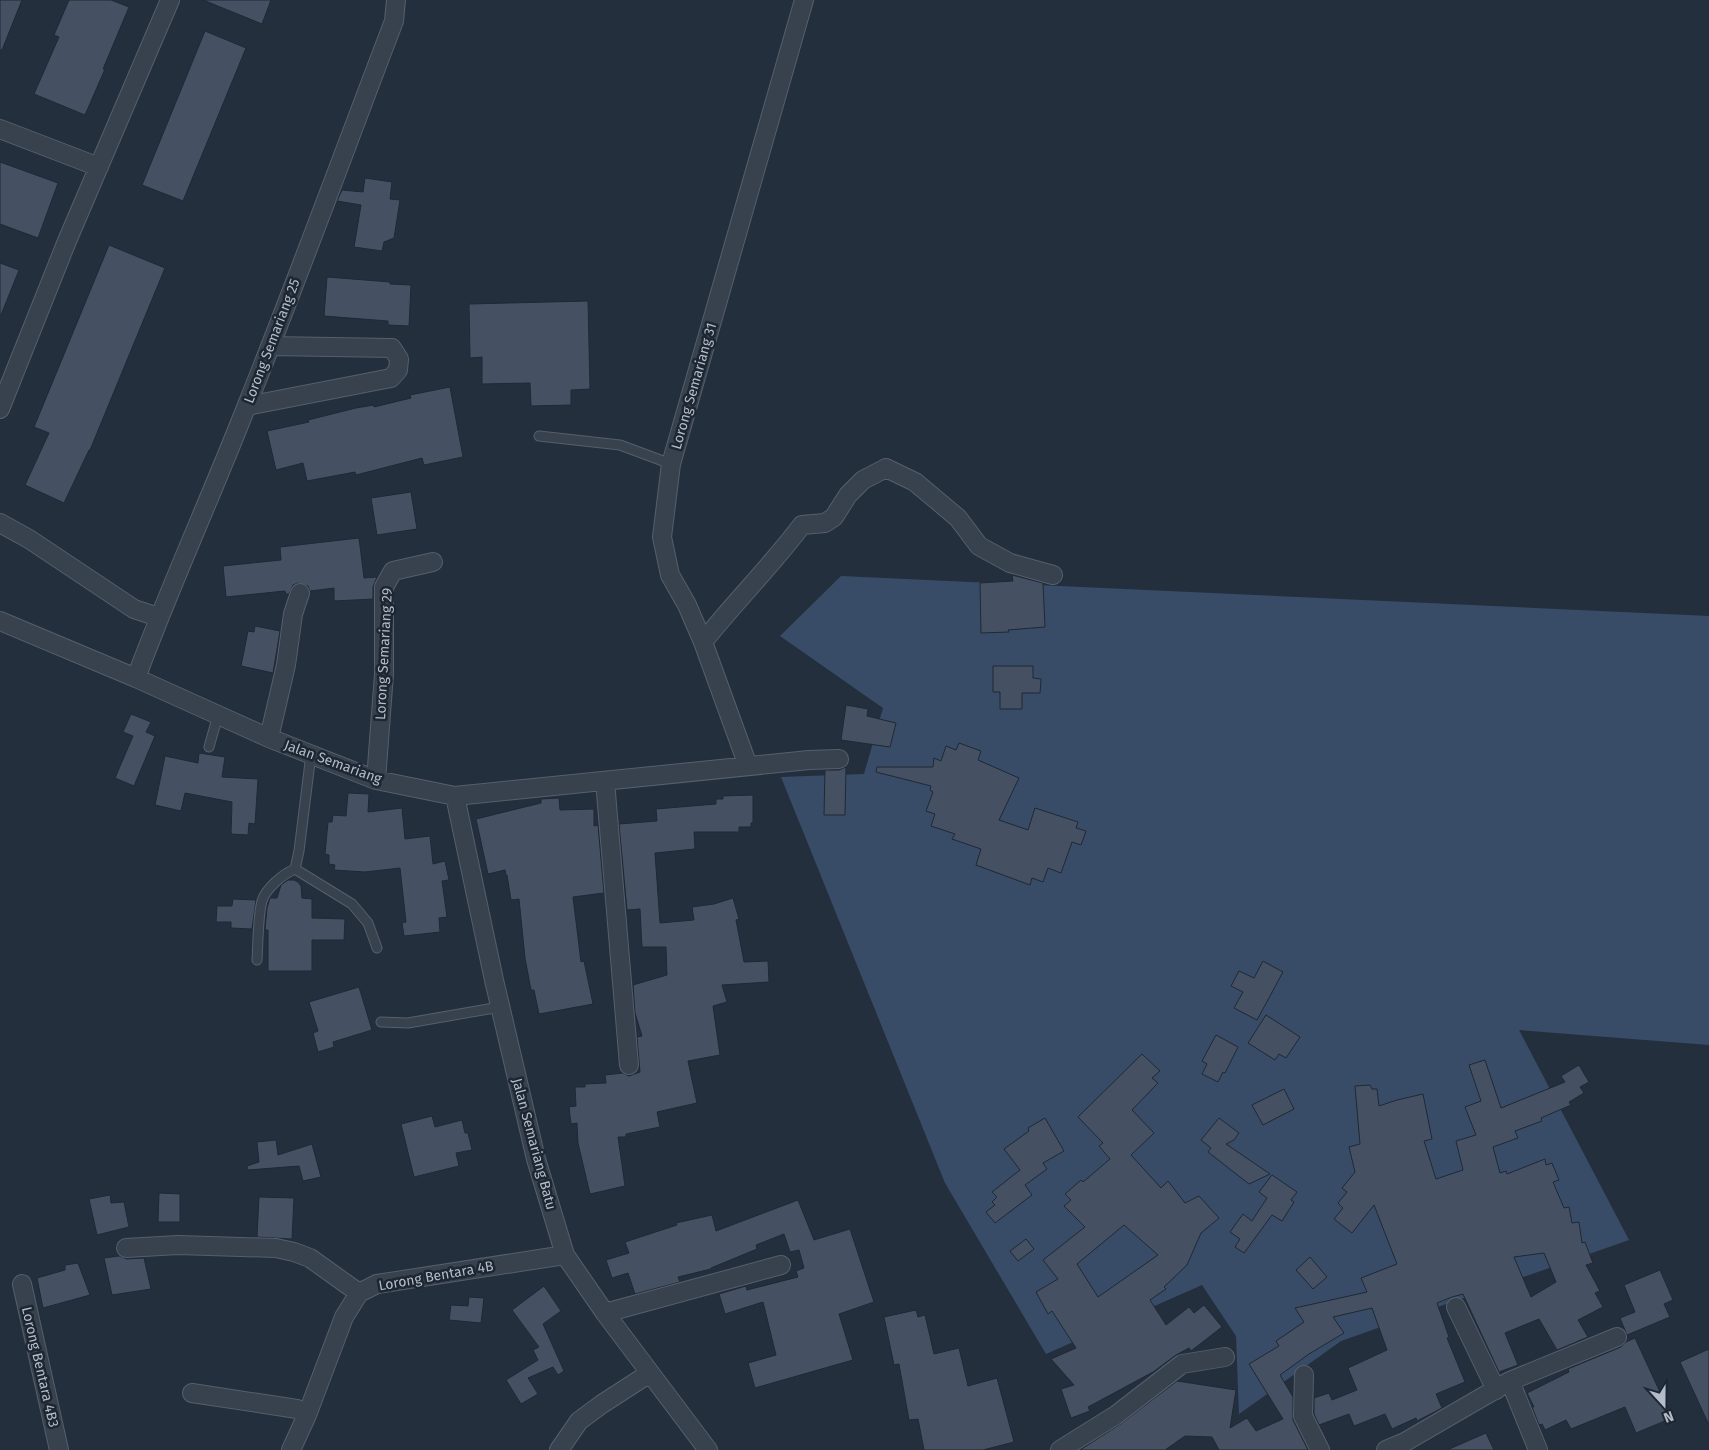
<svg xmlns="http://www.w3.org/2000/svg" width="1709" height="1450" font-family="'Fira Sans',sans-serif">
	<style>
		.water { fill: #394c67 }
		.building { fill: #455162; stroke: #1f2835; fill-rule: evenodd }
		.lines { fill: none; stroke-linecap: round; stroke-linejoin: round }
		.lane-casing { stroke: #565f6c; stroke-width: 11 }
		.street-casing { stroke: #565f6c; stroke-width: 20 }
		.lane { stroke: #38414e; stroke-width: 9 }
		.street { stroke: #38414e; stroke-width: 18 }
		.labels { text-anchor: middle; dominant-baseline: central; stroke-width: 5; stroke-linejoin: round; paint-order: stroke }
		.street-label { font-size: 14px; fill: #b4bcc9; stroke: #1d2633 }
	</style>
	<rect width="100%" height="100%" fill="#242f3e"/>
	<!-- water -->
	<path class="water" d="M841,576L1709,616V1045L1519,1030L1629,1240L1341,1341L1239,1414L1236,1336L1202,1285L1046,1354L945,1183L781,777L864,774L883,708L780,636Z"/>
	<!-- building -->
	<path class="building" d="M0,0H22L2,50H0Z
		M69,0H111L129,7L103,69H105L85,115L34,94L59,37L54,35Z
		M203,0H271L262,24Z
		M205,31L246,48L183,201L142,185Z
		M0,162L58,183L38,238L0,224Z
		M365,178L392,182L390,199L400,200L394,238L384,242L382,251L354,247L361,205L337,201L342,190L363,192Z
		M109,245L165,268L90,450H89L64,503L25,485L49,433L34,427Z
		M0,263L19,270L1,315H0Z
		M327,277L390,282V284L411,285L409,326L388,325V321L324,316Z
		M588,301L590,389L571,390V405L531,406L530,383L482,384V357L470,358L469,304Z
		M450,387L463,457L424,465L422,458L356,475L355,472L307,481L303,463L276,470L267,431L309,422L308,420L356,408L374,405V407L411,398L410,395Z
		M411,492L417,529L377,535L371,498Z
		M359,538L364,578L377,577L373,587V599L334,601V588L310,591L308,586L298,583L293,585L289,594H286L285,591L226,597L223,566L281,560L280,547Z
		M1012,575L1043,583L1045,627L1008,630L1009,632L981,633L980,583L1013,581Z
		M255,626L280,631L273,673L241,666L248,631L254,632Z
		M993,666H1033V678L1041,679L1040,693H1022V709H1000V692H993Z
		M846,705L868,709L867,716L896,723L890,747L841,740Z
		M131,714L151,722L146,732L155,736L134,786L115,778L133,736L123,732Z
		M959,743L981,751L978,760L1019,778L999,820L1028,830L1035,808L1078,822L1076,828L1086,831L1081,845L1072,842L1061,873L1048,868L1043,882L1032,878L1030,885L976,865L981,849L952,839L955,834L931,826L935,814L926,811L933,792L930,790L931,786L876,772L877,767H933L934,758L941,761L946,746L956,750Z
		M199,753L225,757L222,777L258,779L255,824L249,823L248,835L231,834L232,802L185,793L181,811L155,805L165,756L198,763Z
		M846,767L845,815H824L825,770H839Z
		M348,793L369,794L368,812L402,808L405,839L430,836L433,864L445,861L449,880L442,881L447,917L439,918L440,932L404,936L402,923L406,922L400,868L365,872L334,870L335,865L329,864V855L325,854L328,822H332L333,815L346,816Z
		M753,795V823H751V827H739V832H694L695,849L655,853L660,923L694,920L692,907L714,904L733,898L739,919L736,920L744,962L768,961L769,982L722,985L727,1002L713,1006L720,1055L688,1061L697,1103L657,1112L660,1127L626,1134V1137H618L625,1186L590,1194L578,1143L577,1123L571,1124L569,1107L576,1106L575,1087H585V1084L606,1083L605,1075L623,1073L629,1076L640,1072L637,1037L642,1036L635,1013L633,985L667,975L666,947H642L640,909L627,910L619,824L657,821L656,809L716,804V799H723V796Z
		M559,798L560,810L594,809V826L598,825L604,893L573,897L581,962L584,961L593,1004L539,1014L534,990H531L525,958L519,899L511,900L507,875H506L505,870L488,874L476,819L541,803V799Z
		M288,880H294L298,882L301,886L302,898L312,899V918L345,919L344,940H312V971H268V930H265L267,908L270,898H277L281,885Z
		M233,899L256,900L252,929L231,928V922H216L217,906H232Z
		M1263,961L1283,972L1257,1020L1234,1008L1243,992L1231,986L1239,971L1254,978Z
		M359,987L372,1030L333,1042L334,1047L318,1052L313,1033L318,1031L309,1002Z
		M1266,1015L1300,1037L1286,1058L1279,1054L1275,1060L1248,1043Z
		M1216,1035L1238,1047L1225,1073L1223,1072L1218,1082L1202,1074L1207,1064L1202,1061Z
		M1142,1054L1160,1071L1152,1078L1158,1083L1132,1110L1154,1133L1131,1155L1161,1188L1168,1181L1185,1203L1199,1196L1219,1218L1201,1233L1187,1265L1164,1287L1166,1289L1150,1300L1166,1325L1189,1307L1194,1313L1204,1305L1222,1327L1191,1351L1189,1348L1176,1355L1153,1372L1088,1407L1090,1411L1071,1418L1061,1389L1074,1385L1051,1359L1076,1348L1052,1311L1048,1314L1036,1292L1058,1279L1043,1260L1085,1227L1064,1206L1071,1200L1065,1194L1081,1180L1083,1182L1110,1159L1099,1146L1103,1143L1078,1117ZM1124,1225L1158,1255L1098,1297L1077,1264Z
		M1485,1060L1501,1108L1565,1082L1561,1076L1579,1065L1589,1082L1580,1087L1584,1093L1569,1102L1571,1105L1541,1118L1542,1121L1515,1131L1518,1138L1493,1147L1500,1173L1506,1171L1507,1174L1545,1159L1546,1165L1552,1163L1559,1180L1553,1182L1564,1208L1569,1207L1572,1223L1579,1222L1582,1243L1585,1242L1593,1263L1586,1265L1600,1291L1595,1293L1603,1307L1578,1320L1588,1337L1557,1350L1539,1319L1505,1333L1518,1365L1499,1372L1463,1294L1452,1297L1437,1303L1449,1337L1447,1338L1465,1382L1436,1394L1442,1408L1417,1421L1416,1418L1392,1429L1385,1414L1354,1426L1349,1414L1319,1425L1314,1414V1398L1329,1393L1332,1400L1357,1390L1348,1368L1387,1350L1372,1308L1333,1317L1344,1333L1309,1354L1280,1375L1293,1397V1420L1308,1450H1219L1212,1437L1185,1436L1165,1450H1080L1122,1423L1177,1381L1236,1390L1230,1428L1247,1418L1256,1431L1283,1419L1249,1364L1279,1346L1276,1341L1304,1322L1295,1308L1367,1292L1361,1278L1397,1264L1374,1205L1352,1233L1334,1219L1343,1208L1338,1203L1347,1192L1342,1188L1355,1172L1349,1147L1360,1144L1355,1086L1370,1085L1372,1089H1377L1379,1106L1397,1100L1423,1094L1432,1139L1424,1141L1436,1179L1463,1170L1456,1141L1476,1135L1465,1107L1481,1101L1469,1065ZM1544,1253L1556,1282L1531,1297L1514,1257Z
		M1284,1089L1294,1109L1263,1125L1252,1105Z
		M432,1116L435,1127L462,1120L465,1133H468L472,1150L456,1153L459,1166L414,1177L401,1124Z
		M1045,1118L1064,1151L1043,1163L1047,1169L1025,1185L1032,1195L995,1223L986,1212L995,1205L992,1202L997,1197L992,1192L1020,1170L1004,1149L1029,1131L1028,1128Z
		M1219,1118L1239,1133L1234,1140L1226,1144L1270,1174L1249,1184L1208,1152L1211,1148L1201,1140Z
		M276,1140L278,1155L312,1144L321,1177L303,1181L299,1166L248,1170L247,1166L259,1162L257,1142Z
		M1272,1175L1297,1192L1291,1200L1294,1202L1282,1221L1272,1215L1244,1253L1235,1247L1240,1239L1230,1232L1243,1214L1252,1221L1267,1198L1259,1192Z
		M159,1193L180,1194V1222H158Z
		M110,1195L111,1203L124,1202L129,1227L97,1235L89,1199Z
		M259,1197L294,1198L292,1239L257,1237Z
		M798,1200L814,1240L850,1229L874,1302L839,1314L853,1360L755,1388L748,1363L776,1355L763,1302L725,1314L719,1294L746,1286L747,1290L798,1277L796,1271L804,1268L799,1250L790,1252L784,1234L756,1245L757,1249L711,1268V1269L678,1277L680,1282L635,1294L628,1273L612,1278L606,1260L629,1253L625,1242L677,1225L676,1223L712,1215L716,1231Z
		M1026,1239L1034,1249L1018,1261L1010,1251Z
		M119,1256L127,1259L144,1258L151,1289L112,1295L104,1258Z
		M1310,1257L1327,1277L1313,1289L1296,1270Z
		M78,1263L90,1295L43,1308L37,1278L65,1270V1265Z
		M1660,1270L1673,1300L1664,1304L1670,1317L1627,1335L1620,1318L1635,1312L1624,1285Z
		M544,1286L561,1311L543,1324L564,1371L558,1375L553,1367L528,1378L538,1394L521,1404L506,1380L538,1360L533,1350L539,1347L512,1310Z
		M469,1297L484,1298L481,1323L449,1320L451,1305L468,1306Z
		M916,1310L918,1317L925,1315L934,1354L959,1348L968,1386L997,1378L1014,1442L983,1450H924L918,1419L909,1420L899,1364L894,1365L884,1317Z
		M1635,1338L1672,1418L1636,1433L1625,1407L1571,1429L1566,1420L1545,1430L1542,1424L1539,1425L1532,1407H1534L1527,1393L1569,1372L1568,1369L1621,1347L1626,1342Z
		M1709,1349V1425L1680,1362Z
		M1486,1433L1494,1450H1447Z"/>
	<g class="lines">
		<!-- lane casing -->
		<g class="lane-casing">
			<path id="lane" d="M539,436L620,445L671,464
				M209,747L218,715
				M295,869L352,904L368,923L377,948
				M257,960C258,945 258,914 262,901C266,888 283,874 295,869L299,851L311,754
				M381,1022L408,1023L500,1007"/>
		</g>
		<!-- street casing -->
		<g class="street-casing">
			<path id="street" d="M0,129L99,167
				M247,406L391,378L398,370L399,359L392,348L270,346
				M0,409L67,241L170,0
				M0,523L29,539L134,609L158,617
				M0,621L136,678L269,738L376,780L455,796L809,760L839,759
				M703,642C735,602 771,566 802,525L825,523L834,517L848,495L863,480L886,468L915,482L958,518L979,546L1010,563L1053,575
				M136,678C170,586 211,497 247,405C298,278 345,149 394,21L396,0
				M269,738L286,665L293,614L300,593
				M748,766L703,642L687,605L670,575L662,537L671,464L804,0
				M376,780L384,674V587L393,571L433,562
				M605,781L629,1065
				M455,796L494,980L536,1159L565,1255L605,1313L708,1450
				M126,1248L178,1245L276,1248L294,1252L310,1258L359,1293
				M22,1284L59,1450
				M1456,1307L1496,1390
				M605,1313L781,1265
				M1304,1375L1303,1416L1320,1450
				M1510,1381L1538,1450
				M192,1393L297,1409L307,1415
				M291,1450L307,1415L344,1317L359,1293L377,1284L565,1255
				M559,1450L579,1421L602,1404L650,1373
				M1060,1450L1116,1415L1182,1364L1225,1357
				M1386,1450L1405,1442L1510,1381L1617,1337"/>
		</g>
		<!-- lane -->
		<use href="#lane" class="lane"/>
		<!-- street -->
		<use href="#street" class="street"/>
	</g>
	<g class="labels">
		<!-- street labels -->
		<g class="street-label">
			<text transform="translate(272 341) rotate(-69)">Lorong Semariang 25</text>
			<text transform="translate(694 386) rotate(-74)">Lorong Semariang 31</text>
			<text transform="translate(384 654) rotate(-87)">Lorong Semariang 29</text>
			<text transform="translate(333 762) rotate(20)">Jalan Semariang</text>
			<text transform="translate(534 1144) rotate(75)">Jalan Semariang Batu</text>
			<text transform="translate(436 1276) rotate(-10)">Lorong Bentara 4B</text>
			<text transform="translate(40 1367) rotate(77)">Lorong Bentara 4B3</text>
		</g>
	</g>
	<!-- north arrow -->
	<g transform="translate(1664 1405) rotate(159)" stroke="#1d2633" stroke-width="4" paint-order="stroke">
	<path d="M0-4L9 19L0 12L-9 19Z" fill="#b4bcc9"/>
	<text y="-8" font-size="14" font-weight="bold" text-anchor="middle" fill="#b4bcc9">N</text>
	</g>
</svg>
